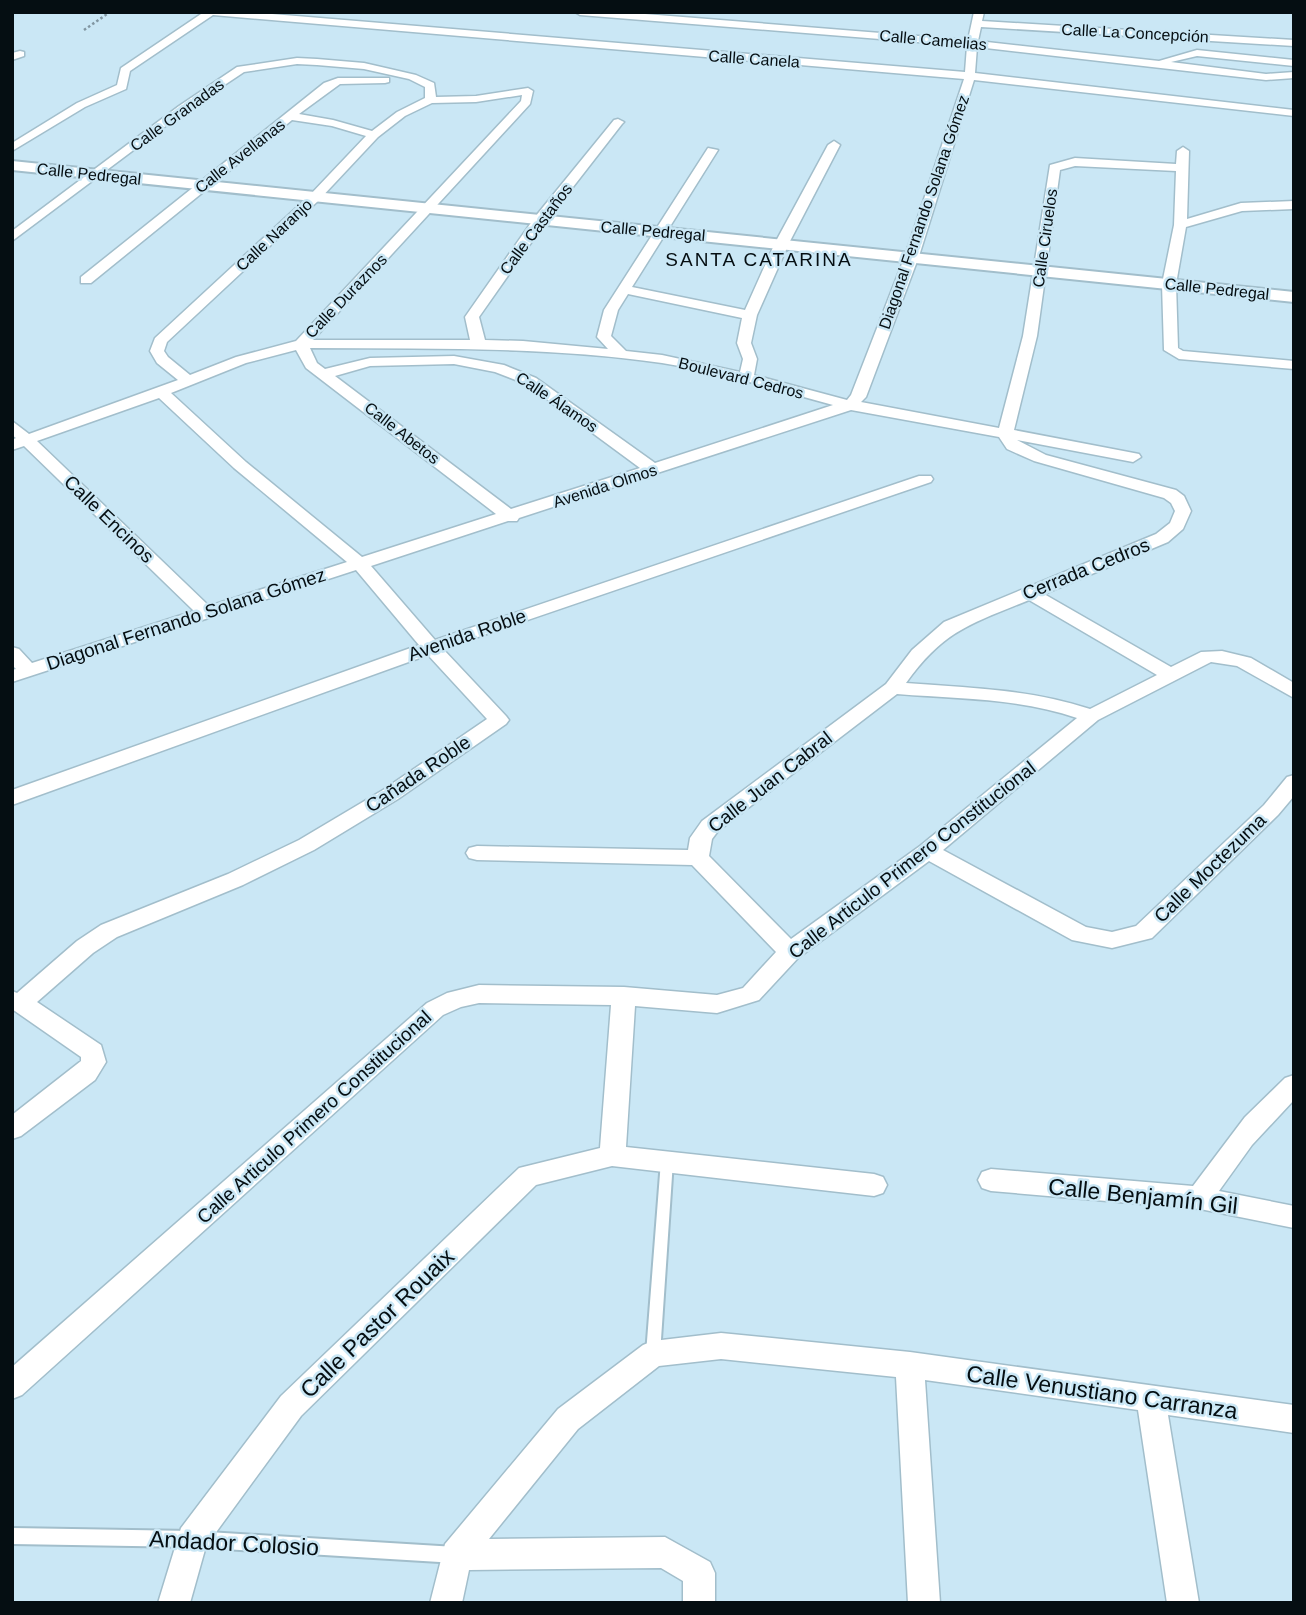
<svg xmlns="http://www.w3.org/2000/svg" width="1306" height="1615" font-family="Arial,sans-serif">
	<style>
		.lines { fill: none; stroke-linecap: round; stroke-linejoin: round }
		.service-casing { stroke: #a2becb; stroke-width: 4 }
		.minor-casing { stroke: #a2becb; stroke-width: 3 }
		.tertiary-casing { stroke: #a2becb; stroke-width: 4 }
		.path { stroke: #8196a1; stroke-width: 2.5; stroke-dasharray: 2.5 2.5; stroke-linecap: butt }
		.service { fill: #fff; fill-rule: evenodd }
		.minor { fill: #fff; fill-rule: evenodd }
		.tertiary { fill: #fff; fill-rule: evenodd }
		.labels { text-anchor: middle; dominant-baseline: central; stroke-width: 5; stroke-linejoin: round; paint-order: stroke }
		.far-street-label { font-size: 16px; fill: #050e12; stroke: #cae7f5 }
		.far-quarter-label { font-size: 19px; letter-spacing: 2px; fill: #050e12; stroke: #cae7f5 }
		.street-label { font-size: 19px; fill: #050e12; stroke: #cae7f5 }
		.near-street-label { font-size: 23px; fill: #050e12; stroke: #cae7f5 }
	</style>
	<rect width="100%" height="100%" fill="#cae7f5"/>
	<g class="lines">
		<!-- service casing -->
		<g class="service-casing">
			<path id="service" d="M667,1156L672,1157L673,1161L660,1354L658,1359L653,1360L648,1359L646,1354L661,1161L662,1157Z
				M12,1528L192,1531L456,1547L462,1550L464,1555L462,1560L456,1563L192,1547L12,1544Z"/>
		</g>
		<!-- minor casing -->
		<g class="minor-casing">
			<path id="minor" d="M204,12H249L965,72L967,46L580,15L575,12H620L968,40L974,12H984L982,21L1294,40V46L981,27L978,41L1159,61L1197,50L1294,60V66L1197,56L1171,62L1266,74L1294,72V78L1266,80L977,47L975,73L1294,110V116L974,80L919,256L866,397L861,402L999,428L1023,336L1050,165L1075,158L1176,164L1177,151L1183,147L1189,151L1187,219L1241,203L1294,201V209L1242,211L1186,227L1176,284L1178,348L1183,351L1294,361V369L1179,359L1164,350L1162,284L1174,225L1176,171L1075,166L1060,170L1037,336L1014,430L1139,454L1141,457L1133,462L1017,440L1046,455L1176,490L1184,496L1191,511L1183,529L1168,542L1044,594L1171,667L1201,652L1222,651L1251,658L1294,683V698L1237,666L1211,662L1098,720L943,850L1086,927L1112,932L1136,926L1264,805L1287,777L1294,775V796L1278,815L1152,938L1112,948L1072,940L929,861L798,958L759,1000L717,1013L635,1006L626,1147L874,1174L883,1177L887,1185L883,1193L874,1196L612,1166L536,1185L301,1416L206,1546L190,1603H158L181,1528L281,1396L519,1168L600,1148L611,1005L479,1003L461,1007L443,1015L22,1395L12,1399V1367L427,1003L447,993L479,985L624,987L717,995L743,988L776,952L692,865L477,860L469,858L466,853L469,848L477,846L688,850L690,838L702,821L886,684L912,650L944,622L1156,534L1170,523L1175,511L1171,503L1164,498L1034,461L1007,449L999,437L851,410L519,518L517,521H508L371,566L435,640L919,476H931L933,479L931,482L443,649L506,716L509,720L506,724L398,799L314,850L243,885L117,937L93,953L37,1002L101,1045L106,1062L95,1080L21,1136L12,1139V1115L81,1061V1057L12,1009V991L17,993L77,941L101,925L228,874L299,840L383,790L487,719L428,655L12,805V790L419,645L356,570L12,682V670L16,669L12,665V647L19,649L32,663L194,611L24,446L12,450V440L16,438L12,435V421L29,434L178,380L157,363L150,351L155,338L310,195L366,136L332,126L292,120L91,283H81V277L324,83L338,78H389V82L385,83L340,84L299,114L333,120L372,131L397,112L425,98V87L409,79L364,69L317,65L297,64L244,72L187,110L12,241V231L179,106L237,67L297,58L317,59L364,63L416,75L434,83L436,97L476,96L528,88L533,91L530,104L313,340H470L465,317L535,217L614,120L618,119L624,122L622,124L545,223L479,317L485,340L523,341L608,349L597,337L604,310L708,148L718,150L632,287L745,310L775,243L828,145L834,141L840,145L789,243L757,315L751,343L757,359L754,375L847,400L851,395L905,256L964,79L213,15L130,71L126,89L85,107L12,151V143L77,103L117,85L121,68ZM522,95L521,101L296,341L236,357L190,375L168,357L164,351L167,342L318,201L378,137L405,116L432,103L476,102ZM628,294L742,318L737,343L743,359L740,372L662,355L626,351L611,336L618,310ZM310,348C428,349 546,346 662,363C720,372 777,390 833,405L655,463L536,378L504,365L454,356L370,358L325,369L317,363ZM296,350L306,368L496,514L362,557L246,462L171,393L246,363ZM454,364L495,372L526,384L640,468L511,509L335,376L370,366ZM159,398L234,468L347,562L209,606L37,441ZM1029,600L1157,675L1090,709C1030,689 969,688 906,683C944,630 971,624 1029,600ZM897,694C958,699 1019,698 1077,718L920,846L791,939L709,856L712,839L718,831Z
				M20,51L24,52V56L12,60V53Z
				M1294,1075V1100L1252,1145L1219,1191L1294,1206V1228L1200,1209L991,1191L982,1188L978,1180L982,1172L991,1169L1193,1186L1245,1117L1285,1078Z
				M721,1333L910,1352L1294,1405V1433L1168,1415L1199,1603H1167L1138,1410L925,1380L940,1603H908L896,1377L721,1359L659,1366L578,1429L489,1539L665,1537L710,1562L715,1573V1603H683V1581L661,1568L469,1570L462,1603H430L445,1544L558,1409L643,1345L653,1341Z"/>
		</g>
		<!-- tertiary casing -->
		<g class="tertiary-casing">
			<path id="tertiary" d="M12,161L1294,292V302L12,170Z"/>
		</g>
		<!-- path -->
		<path class="path" d="M84,30L110,12"/>
		<!-- service -->
		<use href="#service" class="service"/>
		<!-- minor -->
		<use href="#minor" class="minor"/>
		<!-- tertiary -->
		<use href="#tertiary" class="tertiary"/>
	</g>
	<g class="labels">
		<!-- far-street labels -->
		<g class="far-street-label">
			<text transform="translate(1135 33) rotate(3)">Calle La Concepción</text>
			<text transform="translate(933 40) rotate(5)">Calle Camelias</text>
			<text transform="translate(754 59) rotate(4)">Calle Canela</text>
			<text transform="translate(177 115) rotate(-36)">Calle Granadas</text>
			<text transform="translate(240 156) rotate(-38)">Calle Avellanas</text>
			<text transform="translate(89 174) rotate(6)">Calle Pedregal</text>
			<text transform="translate(924 212) rotate(-71)">Diagonal Fernando Solana Gómez</text>
			<text transform="translate(536 229) rotate(-53)">Calle Castaños</text>
			<text transform="translate(653 231) rotate(5)">Calle Pedregal</text>
			<text transform="translate(274 235) rotate(-43)">Calle Naranjo</text>
			<text transform="translate(1045 238) rotate(-82)">Calle Ciruelos</text>
			<text transform="translate(1217 289) rotate(6)">Calle Pedregal</text>
			<text transform="translate(346 296) rotate(-46)">Calle Duraznos</text>
			<text transform="translate(741 378) rotate(14)">Boulevard Cedros</text>
			<text transform="translate(557 402) rotate(34)">Calle Álamos</text>
			<text transform="translate(402 433) rotate(38)">Calle Abetos</text>
			<text transform="translate(605 486) rotate(-18)">Avenida Olmos</text>
		</g>
		<!-- far-quarter labels -->
		<g class="far-quarter-label">
			<text x="759" y="259">SANTA CATARINA</text>
		</g>
		<!-- street labels -->
		<g class="street-label">
			<text transform="translate(109 519) rotate(44)">Calle Encinos</text>
			<text transform="translate(1086 569) rotate(-22)">Cerrada Cedros</text>
			<text transform="translate(186 619) rotate(-18)">Diagonal Fernando Solana Gómez</text>
			<text transform="translate(467 635) rotate(-19)">Avenida Roble</text>
			<text transform="translate(418 774) rotate(-34)">Cañada Roble</text>
			<text transform="translate(770 782) rotate(-38)">Calle Juan Cabral</text>
			<text transform="translate(912 860) rotate(-38)">Calle Articulo Primero Constitucional</text>
			<text transform="translate(1210 868) rotate(-44)">Calle Moctezuma</text>
			<text transform="translate(314 1117) rotate(-42)">Calle Articulo Primero Constitucional</text>
		</g>
		<!-- near-street labels -->
		<g class="near-street-label">
			<text transform="translate(1143 1196) rotate(6)">Calle Benjamín Gil</text>
			<text transform="translate(377 1323) rotate(-44)">Calle Pastor Rouaix</text>
			<text transform="translate(1102 1392) rotate(8)">Calle Venustiano Carranza</text>
			<text transform="translate(234 1543) rotate(3)">Andador Colosio</text>
		</g>
	</g>
	<!-- border -->
	<rect width="1306" height="1615" fill="none" stroke="#050e12" stroke-width="28"/>
</svg>
